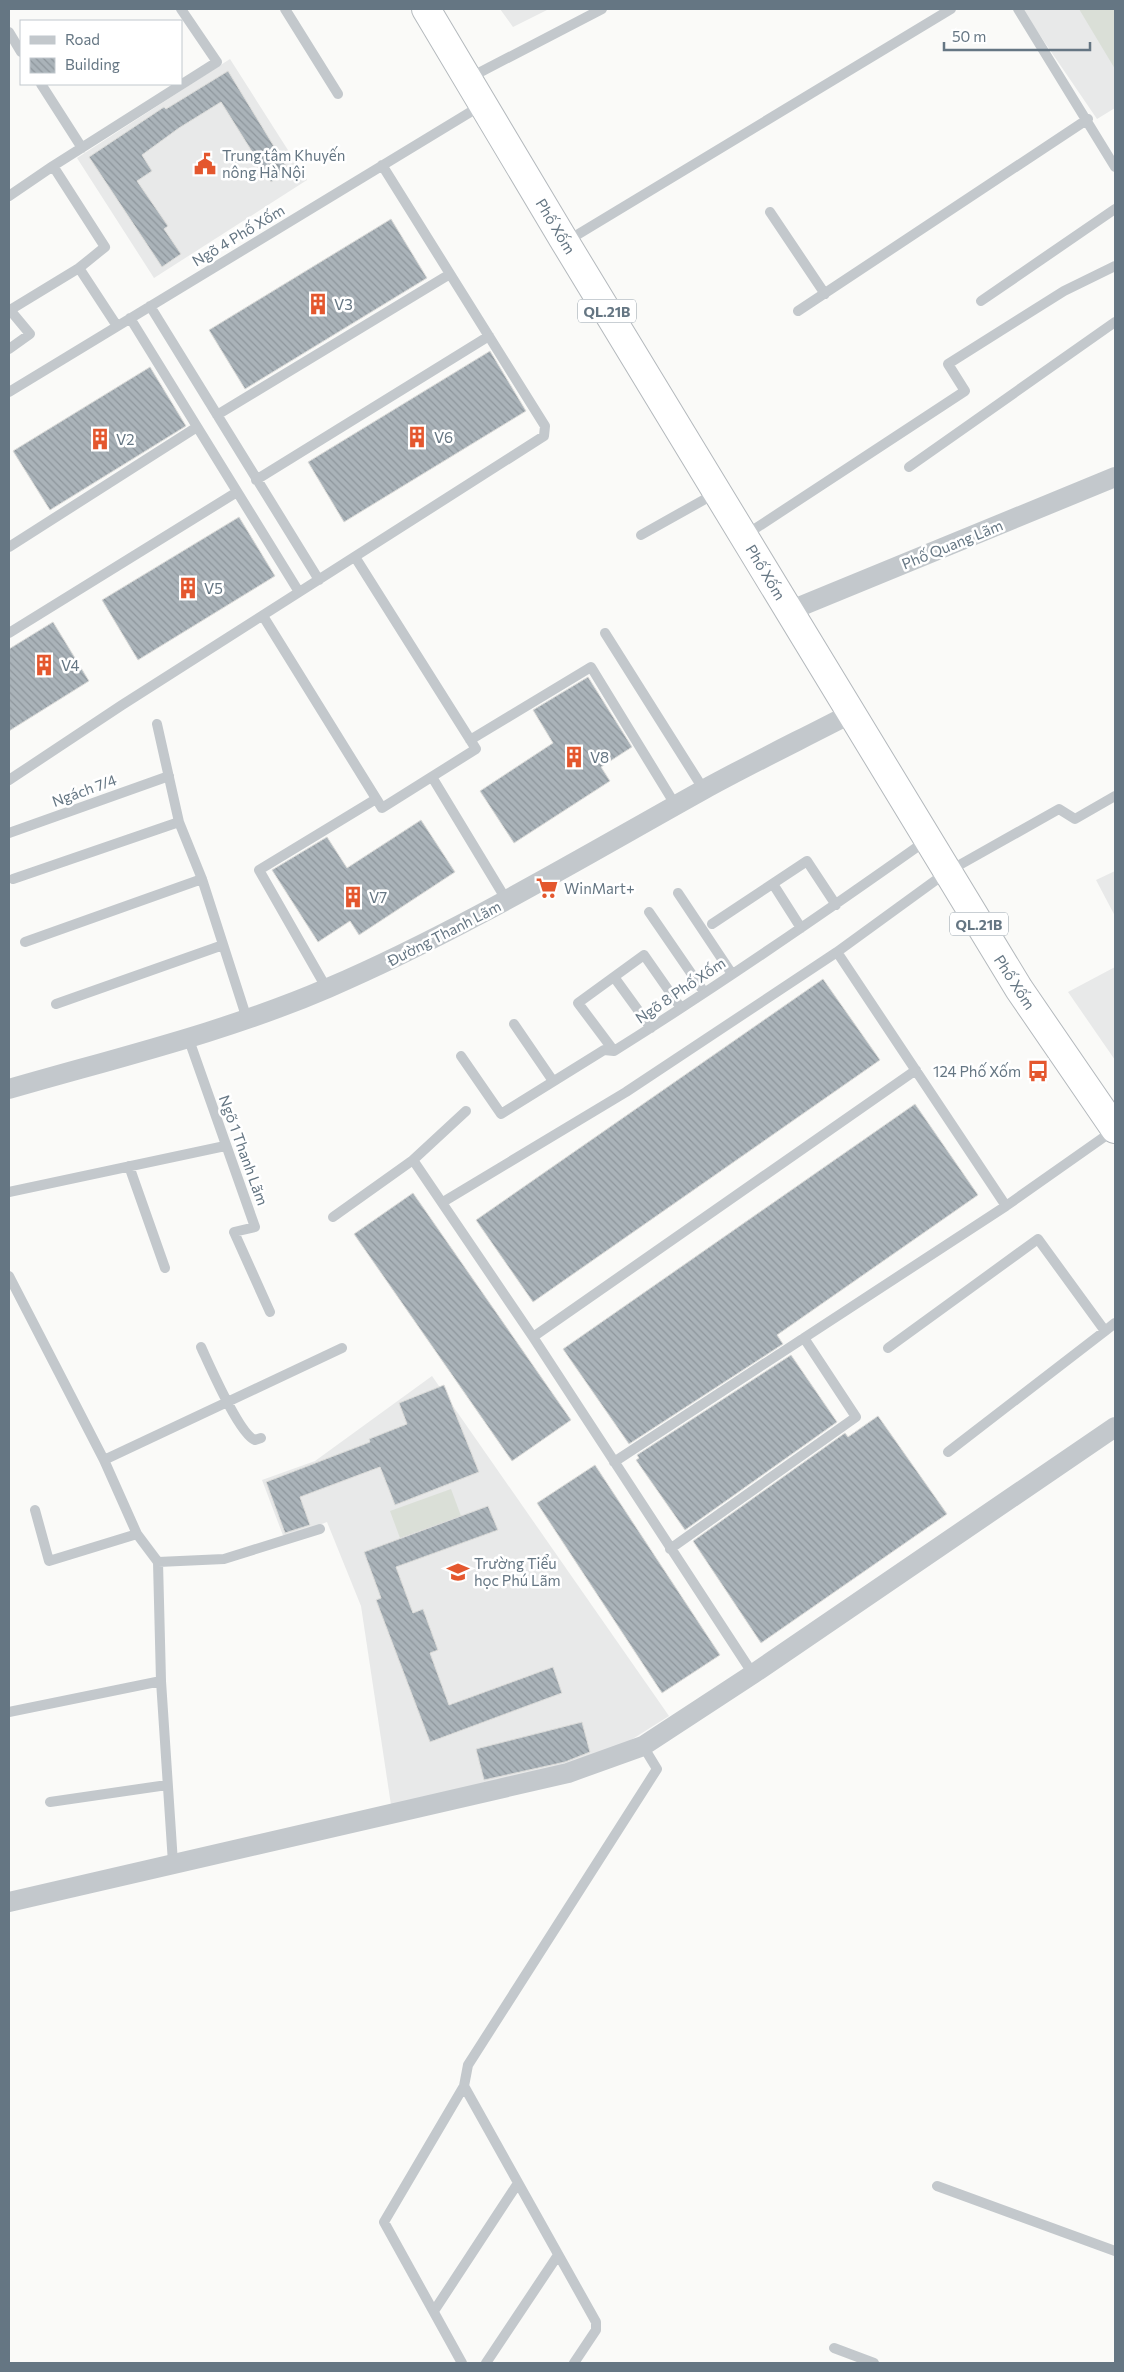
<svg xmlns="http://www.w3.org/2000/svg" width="1124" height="2372" font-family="Commissioner,sans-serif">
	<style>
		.built { fill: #e8e9e9 }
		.green { fill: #dadfd7 }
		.building { fill: url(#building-back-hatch); stroke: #dcdcda }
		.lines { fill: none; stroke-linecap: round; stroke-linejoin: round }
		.highway-casing { stroke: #b4b9bd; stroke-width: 30 }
		.lane { stroke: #c3c8cc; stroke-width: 10 }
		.street { stroke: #c3c8cc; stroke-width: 20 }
		.highway { stroke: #fff; stroke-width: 28 }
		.labels { text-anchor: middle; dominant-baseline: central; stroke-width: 5; stroke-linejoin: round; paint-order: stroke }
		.shield { fill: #fff; stroke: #939fa8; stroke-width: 1 }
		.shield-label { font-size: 14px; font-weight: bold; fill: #657683 }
		.poi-label { font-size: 15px; fill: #657683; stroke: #fff; text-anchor: start }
		.street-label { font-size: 15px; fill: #657683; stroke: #fff }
	</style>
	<defs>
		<pattern id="building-back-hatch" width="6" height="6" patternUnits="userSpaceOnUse" patternTransform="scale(1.25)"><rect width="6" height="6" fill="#aab3b9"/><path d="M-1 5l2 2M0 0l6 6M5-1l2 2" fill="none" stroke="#8e969c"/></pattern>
	</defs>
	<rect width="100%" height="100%" fill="#fafaf8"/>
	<!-- built -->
	<path class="built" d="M500,9H549L513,27Z
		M1022,9H1115V108L1097,119Z
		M230,59L307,180L154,278L77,158Z
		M1115,871V916L1096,880Z
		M1115,967V1060L1068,992Z
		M432,1376L669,1716L623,1745L590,1759L391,1805L361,1606L327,1522L284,1538L262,1480L315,1461Z"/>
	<!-- green -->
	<path class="green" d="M1079,9H1115V69Z
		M451,1489L461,1516L400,1538L390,1511Z"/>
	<!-- building -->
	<path class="building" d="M228,71L289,171L271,182L221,102L179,128L142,155L152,171L137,181L168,226L164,229L181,254L162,267L89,157L164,107L166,109Z
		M391,219L427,278L245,389L209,330Z
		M490,351L526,411L344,522L308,462Z
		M150,367L186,426L50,510L13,451Z
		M239,517L275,576L138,660L102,600Z
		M53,622L89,681L9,731V649Z
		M588,677L632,747L601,767L610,781L514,843L480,791L553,743L533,710Z
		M421,820L455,872L359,935L350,921L318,942L272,870L327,837L347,868Z
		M823,979L880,1060L533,1302L476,1220Z
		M915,1104L978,1195L777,1335L783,1344L629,1444L563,1349Z
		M413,1193L571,1420L512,1461L354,1234Z
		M791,1355L837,1422L685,1530L636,1460L639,1458L637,1455Z
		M444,1385L479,1472L395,1505L380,1467L300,1497L310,1525L285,1533L266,1482L370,1442L369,1439L407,1424L399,1403Z
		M878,1416L947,1514L761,1643L693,1541L845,1433L848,1437Z
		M595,1465L720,1655L662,1693L537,1503Z
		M488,1506L498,1530L396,1567L413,1613L423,1609L438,1650L430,1653L449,1705L553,1667L562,1693L430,1742L376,1600L381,1598L364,1552Z
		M582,1722L590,1752L565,1762L484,1780L476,1749Z"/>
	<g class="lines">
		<!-- highway casing -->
		<g class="highway-casing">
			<path id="highway" d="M426,9L565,242L1019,989L1115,1129"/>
		</g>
		<!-- lane -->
		<path class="lane" d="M285,9L338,94
			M1018,9L1115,167
			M9,32L21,52
			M469,78L602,9
			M41,84L82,148
			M53,166L217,62L181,9
			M9,196L53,166L105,247L79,268L117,326
			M770,212L825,294
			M567,241L951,9
			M981,301L1115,209
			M150,306L319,580
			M798,311L1088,119
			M130,318L299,592
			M9,349L30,334L10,310L79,268
			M9,392L482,105
			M217,415L450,274
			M909,467L1115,322
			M256,480L489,336
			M641,535L716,493
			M744,536L965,391L948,364L1064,291L1115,266
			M9,547L197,427
			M263,616L382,808L476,749L355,557
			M9,633L237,492
			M605,633L704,790
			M157,724L179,822L202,879L247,1019
			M470,740L591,667L676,806
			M432,777L507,901
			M9,780L122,705L544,436L545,426L382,165
			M9,833L169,776
			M13,879L179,822
			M773,884L801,928
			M678,893L732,974
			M649,912L704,992
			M712,924L807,861L836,905
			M25,942L202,879
			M837,952L1006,1206
			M614,977L651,1028
			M327,989L259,870L376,799
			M56,1004L223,945
			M514,1024L553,1081
			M188,1037L255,1227L234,1232L270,1312
			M614,1051L578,1003L644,955L681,1008
			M461,1056L501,1114L604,1050L614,1051C721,984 824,913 927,840
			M466,1111L413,1160L533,1337L753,1674
			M129,1166L165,1268
			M9,1192L225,1146
			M443,1202L626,1092L837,952L947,872L1059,809L1075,819L1115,796
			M333,1217L413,1160
			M9,1276L104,1460L137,1534L158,1562L161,1681L9,1712
			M533,1337L916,1070
			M201,1347C209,1364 239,1434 255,1440L261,1438
			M888,1348L1038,1239L1105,1331L1115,1323
			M948,1452L1105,1331
			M104,1460L342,1348
			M614,1462L1006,1206L1114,1130
			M35,1510L49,1561L137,1534
			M670,1549L856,1417L804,1338
			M158,1562L224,1559L320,1529
			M161,1681L173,1863
			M50,1802L167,1785
			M464,2086L596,2322V2330L574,2363
			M937,2186L1115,2251
			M434,2311L518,2183
			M834,2348L874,2363
			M462,2363L384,2222L464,2086L468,2065L657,1769L643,1746
			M486,2363L558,2255"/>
		<!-- street -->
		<path class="street" d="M789,611L1115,477
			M9,1089C116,1058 226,1032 328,988C458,932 579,859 703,790C752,763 802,739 852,713
			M9,1902L568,1773L643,1746L753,1674L1115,1427"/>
		<!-- highway -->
		<use href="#highway" class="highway"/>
	</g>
	<!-- icons -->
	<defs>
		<g id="civic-bare" transform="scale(1.725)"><path d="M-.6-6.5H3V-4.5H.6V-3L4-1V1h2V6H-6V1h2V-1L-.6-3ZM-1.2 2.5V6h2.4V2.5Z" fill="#e4572e" stroke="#fff" stroke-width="2.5" paint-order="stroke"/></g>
		<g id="building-bare" transform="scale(1.725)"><path d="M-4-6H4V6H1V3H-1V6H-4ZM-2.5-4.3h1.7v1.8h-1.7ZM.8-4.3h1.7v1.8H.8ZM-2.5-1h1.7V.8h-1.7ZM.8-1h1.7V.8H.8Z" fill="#e4572e" stroke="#fff" stroke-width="2.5" paint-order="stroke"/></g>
		<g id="supermarket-bare" transform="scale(1.725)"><path d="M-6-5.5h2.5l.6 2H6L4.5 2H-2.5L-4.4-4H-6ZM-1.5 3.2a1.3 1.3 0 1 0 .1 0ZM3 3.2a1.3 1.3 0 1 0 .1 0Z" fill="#e4572e" stroke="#fff" stroke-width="2.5" paint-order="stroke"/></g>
		<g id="bus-bare" transform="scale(1.725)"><path d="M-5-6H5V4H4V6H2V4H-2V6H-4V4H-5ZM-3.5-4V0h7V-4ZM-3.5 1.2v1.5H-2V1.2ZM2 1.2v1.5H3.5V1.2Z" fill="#e4572e" stroke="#fff" stroke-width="2.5" paint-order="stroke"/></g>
		<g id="school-bare" transform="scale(1.725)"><path d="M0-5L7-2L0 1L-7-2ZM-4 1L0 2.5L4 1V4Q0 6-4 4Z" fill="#e4572e" stroke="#fff" stroke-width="2.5" paint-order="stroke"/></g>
	</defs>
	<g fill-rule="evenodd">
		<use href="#civic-bare" x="205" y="164"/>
		<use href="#building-bare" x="318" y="304"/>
		<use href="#building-bare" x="417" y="437"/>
		<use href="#building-bare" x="100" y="439"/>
		<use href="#building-bare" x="188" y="588"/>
		<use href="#building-bare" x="44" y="665"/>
		<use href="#building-bare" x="574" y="757"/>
		<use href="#supermarket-bare" x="547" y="888"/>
		<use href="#building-bare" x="353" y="897"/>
		<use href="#bus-bare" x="1038" y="1071"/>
		<use href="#school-bare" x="458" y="1572"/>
	</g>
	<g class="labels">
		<!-- shield labels -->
		<g class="shield">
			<rect x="578" y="299.5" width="58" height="23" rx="4"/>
			<rect x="950" y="912.5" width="58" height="23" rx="4"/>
		</g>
		<g class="shield-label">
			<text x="607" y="311">QL.21B</text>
			<text x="979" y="924">QL.21B</text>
		</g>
		<!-- poi labels -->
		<g class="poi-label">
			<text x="222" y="155">Trung tâm Khuyến<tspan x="222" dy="17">nông Hà Nội</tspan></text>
			<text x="334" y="304">V3</text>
			<text x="434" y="437">V6</text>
			<text x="116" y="439">V2</text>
			<text x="204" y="588">V5</text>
			<text x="61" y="665">V4</text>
			<text x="590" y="757">V8</text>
			<text x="564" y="888">WinMart+</text>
			<text x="369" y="897">V7</text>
			<text x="1021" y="1071" text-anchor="end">124 Phố Xốm</text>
			<text x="474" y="1563">Trường Tiểu<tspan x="474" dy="17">học Phú Lãm</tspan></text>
		</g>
		<!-- street labels -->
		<g class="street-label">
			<text transform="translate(556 226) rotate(59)">Phố Xốm</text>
			<text transform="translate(238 235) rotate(-31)">Ngõ 4 Phố Xốm</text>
			<text transform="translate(952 544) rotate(-22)">Phố Quang Lãm</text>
			<text transform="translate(766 572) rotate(59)">Phố Xốm</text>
			<text transform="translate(84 790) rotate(-20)">Ngách 7/4</text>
			<text transform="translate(444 933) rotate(-27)">Đường Thanh Lãm</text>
			<text transform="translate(1015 982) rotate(57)">Phố Xốm</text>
			<text transform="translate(680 990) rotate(-34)">Ngõ 8 Phố Xốm</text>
			<text transform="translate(244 1150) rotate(70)">Ngõ 1 Thanh Lãm</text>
		</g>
	</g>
	<!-- border -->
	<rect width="1124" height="2372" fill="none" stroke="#657683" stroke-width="20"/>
	<!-- legend -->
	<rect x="20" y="20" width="162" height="65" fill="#ffffff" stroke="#c1c8cd"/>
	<rect x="30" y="36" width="25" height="8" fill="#c3c8cc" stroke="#c1c8cd"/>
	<text x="65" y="45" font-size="15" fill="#657683">Road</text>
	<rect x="30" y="58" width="25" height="15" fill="url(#building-back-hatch)" stroke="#c1c8cd"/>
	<text x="65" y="70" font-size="15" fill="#657683">Building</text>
	<!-- scale -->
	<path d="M944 42v8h146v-8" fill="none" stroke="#657683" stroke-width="2.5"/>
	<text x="952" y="42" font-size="15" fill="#657683" stroke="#ffffff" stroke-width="4" paint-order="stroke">50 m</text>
</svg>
